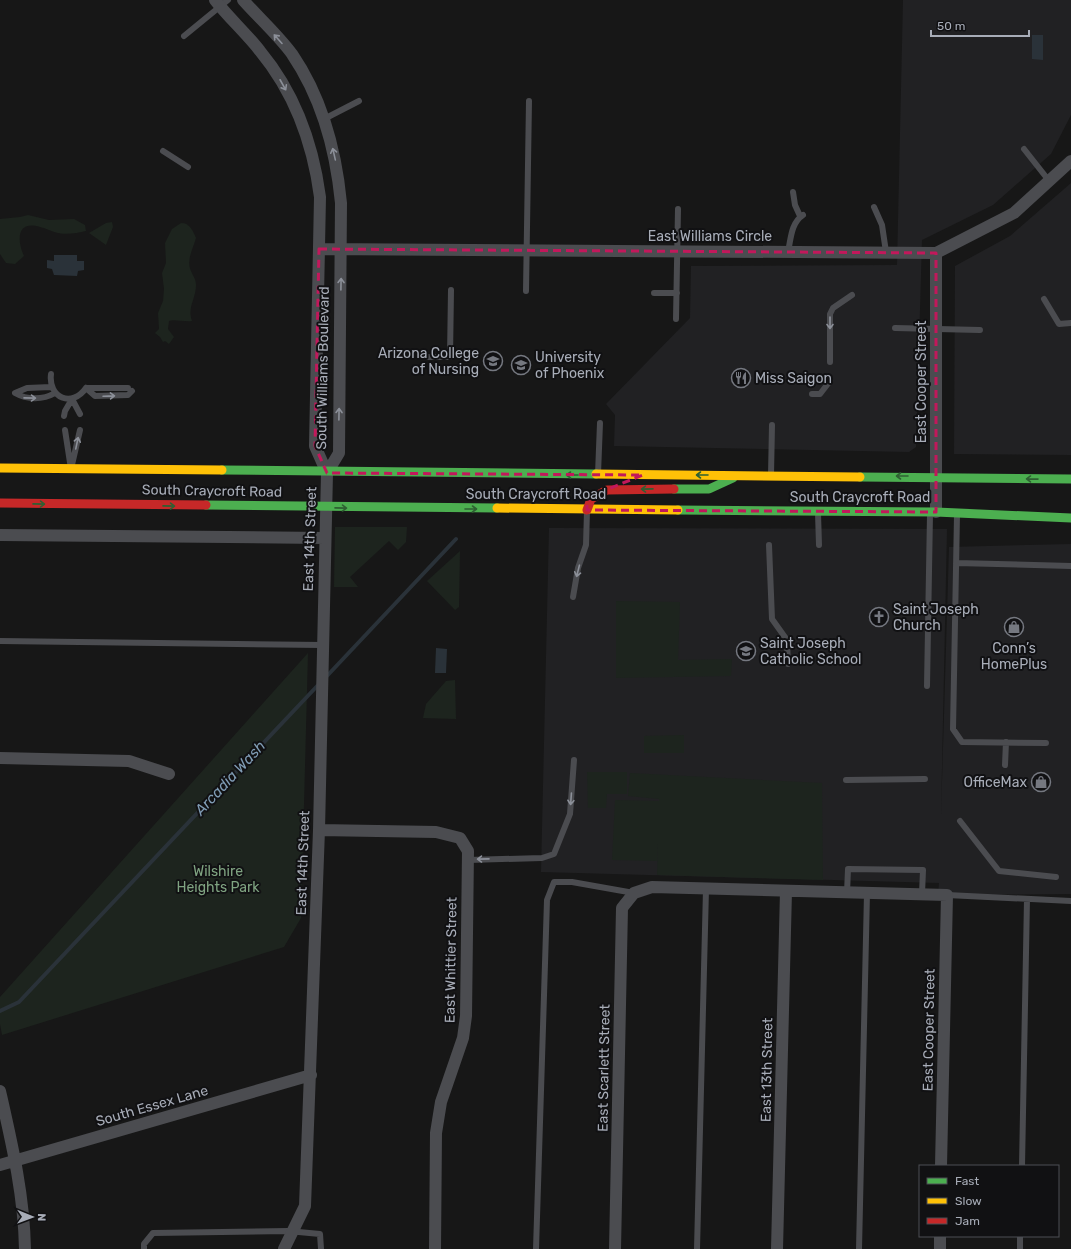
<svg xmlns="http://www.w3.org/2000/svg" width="1071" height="1249" font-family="Rubik,sans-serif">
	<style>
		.built { fill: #212123 }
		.green { fill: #1d241e }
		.water { fill: #2a3239 }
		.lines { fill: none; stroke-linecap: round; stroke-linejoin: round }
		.stream { stroke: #2a3239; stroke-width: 4 }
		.lane { stroke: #4b4c50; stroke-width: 6 }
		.street { stroke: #4b4c50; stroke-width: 12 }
		.fast { stroke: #4caf50; stroke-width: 9 }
		.slow { stroke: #ffc107; stroke-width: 9 }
		.jam { stroke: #c62828; stroke-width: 9 }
		.oneway { stroke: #8c9099 }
		.oneway2 { stroke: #2e6032 }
		.marked { fill: none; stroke: #c2185b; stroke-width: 3; stroke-dasharray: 8 5; stroke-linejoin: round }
		.labels { text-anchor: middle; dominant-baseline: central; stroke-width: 4; stroke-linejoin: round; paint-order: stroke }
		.street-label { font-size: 14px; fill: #a8adb8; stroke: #111113 }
		.poi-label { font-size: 14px; fill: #a8adb8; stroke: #111113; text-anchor: start }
		.park-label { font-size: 14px; fill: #7fa381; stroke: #111113 }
		.water-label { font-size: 15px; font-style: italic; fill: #7f9bb3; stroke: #111113 }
	</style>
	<rect width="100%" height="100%" fill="#171717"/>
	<!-- built -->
	<path class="built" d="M903,0H1071V115L1051,154L993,205L922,240L916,447L909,452L614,446L615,415L606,404L690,318L691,266L897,265Z
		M1071,183V455L954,454L955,266L1010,236Z
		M549,528L947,529L941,816L949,547L1071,544V894L938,895L939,883L541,872Z"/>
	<!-- green -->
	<path class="green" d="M28,215L49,220L74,219L85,225L86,231C77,233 68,235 58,233C52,232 46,228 40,227C16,220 17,241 24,256L15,264L6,263L0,254V219L20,217Z
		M112,222L113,227L106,245L89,233L106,223Z
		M181,223C190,223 193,231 196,238C193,249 186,260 191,271C193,276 196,279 196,285C196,299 187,307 192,321C185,322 173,319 169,321L168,329L174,337L169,344L165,341L163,342L160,337L155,333L159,329L158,313L163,301L164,289L162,273L166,263L165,243L172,229Z
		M335,527H407L406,542L398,550L389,541L350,577L358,587H334Z
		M460,551L459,607L455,610L427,581Z
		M616,601L680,602L678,660L732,659L731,676L616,678Z
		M308,653L301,918L284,947L2,1035L0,1024V997Z
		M455,680L456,719L423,718L426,704L446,681Z
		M684,735V753H644V736Z
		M587,772H627V794H607L606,808H588Z
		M630,773L822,783L823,880L657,875L658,843L657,861L612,860L615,800L659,801V799L628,796Z"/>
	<!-- water -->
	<path class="water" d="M1032,35H1043V60L1032,59Z
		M54,255H77V261H84V270L78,271L77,276L54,275L52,269L47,268V260L54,261Z
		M436,648L447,649L446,673H435Z"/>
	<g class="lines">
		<!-- stream -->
		<path class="stream" d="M326,677L456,539
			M0,1011L19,1002L320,683"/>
		<!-- lane -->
		<path class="lane" d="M184,36L228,0
			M324,119L359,101
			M1024,149L1050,182
			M163,151L188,167
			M793,192L795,205L800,216
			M874,207L882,225L886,252
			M788,252C791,238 791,223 803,215
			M526,291L529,101
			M654,293H677
			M1044,299L1059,324L1071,323
			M676,319L678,209
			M895,328L980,330
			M424,357H450L451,290
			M830,362V314L833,308L852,295
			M51,374C48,398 72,408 86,388
			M51,387L27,388L15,393C27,400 43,400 55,393
			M86,388L95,396L128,395L132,391
			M86,388H128
			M812,394H820L830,381
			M64,416L65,411L72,399L80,414
			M65,430L71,469L80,430
			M598,474L600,423
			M771,475L772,425
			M818,513L819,545
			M957,515L953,729L962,742L1046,743
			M769,545L772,619L787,640L788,664
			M956,563L1071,566
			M573,597L578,568L586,545L587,511
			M0,641L323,645
			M927,686L930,514
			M1005,765L1006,742
			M846,780L925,779
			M960,821L999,871L1056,877
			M468,860L542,858L554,854L570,814L574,760
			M847,893L848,869L923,870L922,894
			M947,895L1071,901
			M1022,1166L1027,899
			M144,1249V1244L153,1233L288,1231L320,1234L321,1249
			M536,1249L547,900L554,882H572L634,893
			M697,1249L706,889
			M859,1249L867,893
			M1020,1249V1236"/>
		<!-- street -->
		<path class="street" d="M215,0C229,18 246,33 260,51C294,92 313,144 320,197L315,446L327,473L339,453L341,203C336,151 322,98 292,54C278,35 259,18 243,0
			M319,249L936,253L1014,213L1071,161
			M936,253V512
			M0,535L325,538
			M0,758L129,761L169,774
			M319,830L436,832L460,838L468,851L466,1016L463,1038L441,1102L436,1133L435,1249
			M0,1091C12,1144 24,1195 25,1249
			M0,1165L311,1075
			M284,1249L305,1206L319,830L327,473
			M615,1249L622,908L634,893L652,887L947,895L941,1166
			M777,1249L786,891
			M940,1249V1236"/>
		<!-- fast -->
		<path class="fast" d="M222,470L596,474
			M860,477L1071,479
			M674,489H709L733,478
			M206,505L497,508
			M678,510L936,512L1071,518"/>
		<!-- slow -->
		<path class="slow" d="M0,468L222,470
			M596,474L860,477
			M497,508L678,510"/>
		<!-- jam -->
		<path class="jam" d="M0,503L206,505
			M587,510L591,499L607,490L674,489"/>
	</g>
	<!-- one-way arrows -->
	<defs><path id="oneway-shaft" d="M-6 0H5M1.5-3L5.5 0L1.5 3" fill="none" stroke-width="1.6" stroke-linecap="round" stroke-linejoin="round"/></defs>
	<g class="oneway">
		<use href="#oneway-shaft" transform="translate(278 39) rotate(-132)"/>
		<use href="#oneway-shaft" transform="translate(283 85) rotate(61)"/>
		<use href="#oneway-shaft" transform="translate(334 154) rotate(-103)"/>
		<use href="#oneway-shaft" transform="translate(341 284) rotate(-89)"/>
		<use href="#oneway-shaft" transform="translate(830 323) rotate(90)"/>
		<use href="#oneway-shaft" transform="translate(109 396) rotate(-2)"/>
		<use href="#oneway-shaft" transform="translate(30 398) rotate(1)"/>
		<use href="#oneway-shaft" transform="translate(339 414) rotate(-89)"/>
		<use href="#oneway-shaft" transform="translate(77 443) rotate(-78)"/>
		<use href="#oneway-shaft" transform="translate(578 571) rotate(104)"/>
		<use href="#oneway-shaft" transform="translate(571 799) rotate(94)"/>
		<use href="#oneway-shaft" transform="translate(483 859) rotate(179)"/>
	</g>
	<g class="oneway2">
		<use href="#oneway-shaft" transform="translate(572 475) rotate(-180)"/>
		<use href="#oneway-shaft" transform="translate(702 475) rotate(-180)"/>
		<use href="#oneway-shaft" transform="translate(902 476) rotate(-180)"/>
		<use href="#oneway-shaft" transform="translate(1032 479) rotate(-179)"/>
		<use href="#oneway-shaft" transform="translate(647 489) rotate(179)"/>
		<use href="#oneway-shaft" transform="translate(39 504) rotate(1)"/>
		<use href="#oneway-shaft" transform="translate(169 506) rotate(1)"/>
		<use href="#oneway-shaft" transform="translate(341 508) rotate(1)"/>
		<use href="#oneway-shaft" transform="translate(471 509)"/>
	</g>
	<!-- marked area -->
	<path class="marked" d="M319,249L936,253V512L587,510V502L593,495L643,475L327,473L315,446Z"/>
	<!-- icons -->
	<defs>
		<g id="school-ring" transform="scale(1)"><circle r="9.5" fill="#111113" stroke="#757880" stroke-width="1.5"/><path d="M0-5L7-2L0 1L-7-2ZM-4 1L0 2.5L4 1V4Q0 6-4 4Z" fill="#757880"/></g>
		<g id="university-ring" transform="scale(1)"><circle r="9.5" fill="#111113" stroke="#757880" stroke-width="1.5"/><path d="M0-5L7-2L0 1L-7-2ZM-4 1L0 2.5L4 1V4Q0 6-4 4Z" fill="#757880"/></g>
		<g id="restaurant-ring" transform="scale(1)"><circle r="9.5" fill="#111113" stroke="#757880" stroke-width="1.5"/><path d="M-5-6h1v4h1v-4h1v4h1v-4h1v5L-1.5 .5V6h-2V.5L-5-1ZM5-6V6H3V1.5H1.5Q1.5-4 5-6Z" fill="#757880"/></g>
		<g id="church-ring" transform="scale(1)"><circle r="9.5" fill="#111113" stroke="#757880" stroke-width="1.5"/><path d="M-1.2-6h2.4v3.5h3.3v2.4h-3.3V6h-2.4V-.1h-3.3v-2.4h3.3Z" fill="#757880"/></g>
		<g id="shop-ring" transform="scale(1)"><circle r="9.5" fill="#111113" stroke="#757880" stroke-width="1.5"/><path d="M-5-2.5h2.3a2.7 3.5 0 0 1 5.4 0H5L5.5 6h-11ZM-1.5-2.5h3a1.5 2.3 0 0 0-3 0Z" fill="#757880"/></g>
	</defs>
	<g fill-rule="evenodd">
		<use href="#school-ring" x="493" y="361"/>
		<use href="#university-ring" x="521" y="365"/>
		<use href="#restaurant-ring" x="741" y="378"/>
		<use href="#church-ring" x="879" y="617"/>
		<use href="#shop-ring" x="1014" y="627"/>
		<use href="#school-ring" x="746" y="651"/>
		<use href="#shop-ring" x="1041" y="782"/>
	</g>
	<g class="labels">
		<!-- street labels -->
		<g class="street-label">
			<text x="710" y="236">East Williams Circle</text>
			<text transform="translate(323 368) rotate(-89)">South Williams Boulevard</text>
			<text transform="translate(921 382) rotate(-90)">East Cooper Street</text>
			<text transform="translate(212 491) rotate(1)">South Craycroft Road</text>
			<text x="536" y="494">South Craycroft Road</text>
			<text x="860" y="497">South Craycroft Road</text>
			<text transform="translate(310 539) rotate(-88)">East 14th Street</text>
			<text transform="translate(303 863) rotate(-88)">East 14th Street</text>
			<text transform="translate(451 960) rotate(-89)">East Whittier Street</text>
			<text transform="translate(929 1030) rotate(-89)">East Cooper Street</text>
			<text transform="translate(604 1068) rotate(-89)">East Scarlett Street</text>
			<text transform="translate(767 1070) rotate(-89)">East 13th Street</text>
			<text transform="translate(152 1106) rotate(-16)">South Essex Lane</text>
		</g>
		<!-- poi labels -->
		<g class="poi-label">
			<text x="479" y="353" text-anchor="end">Arizona College<tspan x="479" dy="16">of Nursing</tspan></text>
			<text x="535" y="357">University<tspan x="535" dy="16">of Phoenix</tspan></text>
			<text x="755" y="378">Miss Saigon</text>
			<text x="893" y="609">Saint Joseph<tspan x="893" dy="16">Church</tspan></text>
			<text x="760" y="643">Saint Joseph<tspan x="760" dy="16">Catholic School</tspan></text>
			<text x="1014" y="648" text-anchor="middle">Conn’s<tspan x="1014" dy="16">HomePlus</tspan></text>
			<text x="1027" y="782" text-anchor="end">OfficeMax</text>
		</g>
		<!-- park labels -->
		<g class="park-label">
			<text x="218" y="871">Wilshire<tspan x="218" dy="16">Heights Park</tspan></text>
		</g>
		<!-- water labels -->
		<g class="water-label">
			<text transform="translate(230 778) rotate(-47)">Arcadia Wash</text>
		</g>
	</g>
	<!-- legend -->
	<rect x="919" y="1165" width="140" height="72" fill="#111113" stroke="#4d4f55"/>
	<rect x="927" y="1178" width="20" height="6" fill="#4caf50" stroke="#4d4f55"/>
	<text x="955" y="1185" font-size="12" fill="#a8adb8">Fast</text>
	<rect x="927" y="1198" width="20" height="6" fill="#ffc107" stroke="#4d4f55"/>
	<text x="955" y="1205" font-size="12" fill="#a8adb8">Slow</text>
	<rect x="927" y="1218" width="20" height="6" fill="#c62828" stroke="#4d4f55"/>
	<text x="955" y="1225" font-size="12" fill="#a8adb8">Jam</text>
	<!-- north arrow -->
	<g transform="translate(32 1217) rotate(91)" stroke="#111113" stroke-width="3" paint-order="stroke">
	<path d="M0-3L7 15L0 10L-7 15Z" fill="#a8adb8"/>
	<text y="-6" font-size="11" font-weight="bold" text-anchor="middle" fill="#a8adb8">N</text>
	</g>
	<!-- scale -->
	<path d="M931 30v6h98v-6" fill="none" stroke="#a8adb8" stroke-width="2"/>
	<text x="937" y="30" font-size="12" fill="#a8adb8" stroke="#111113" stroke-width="3" paint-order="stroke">50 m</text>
</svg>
